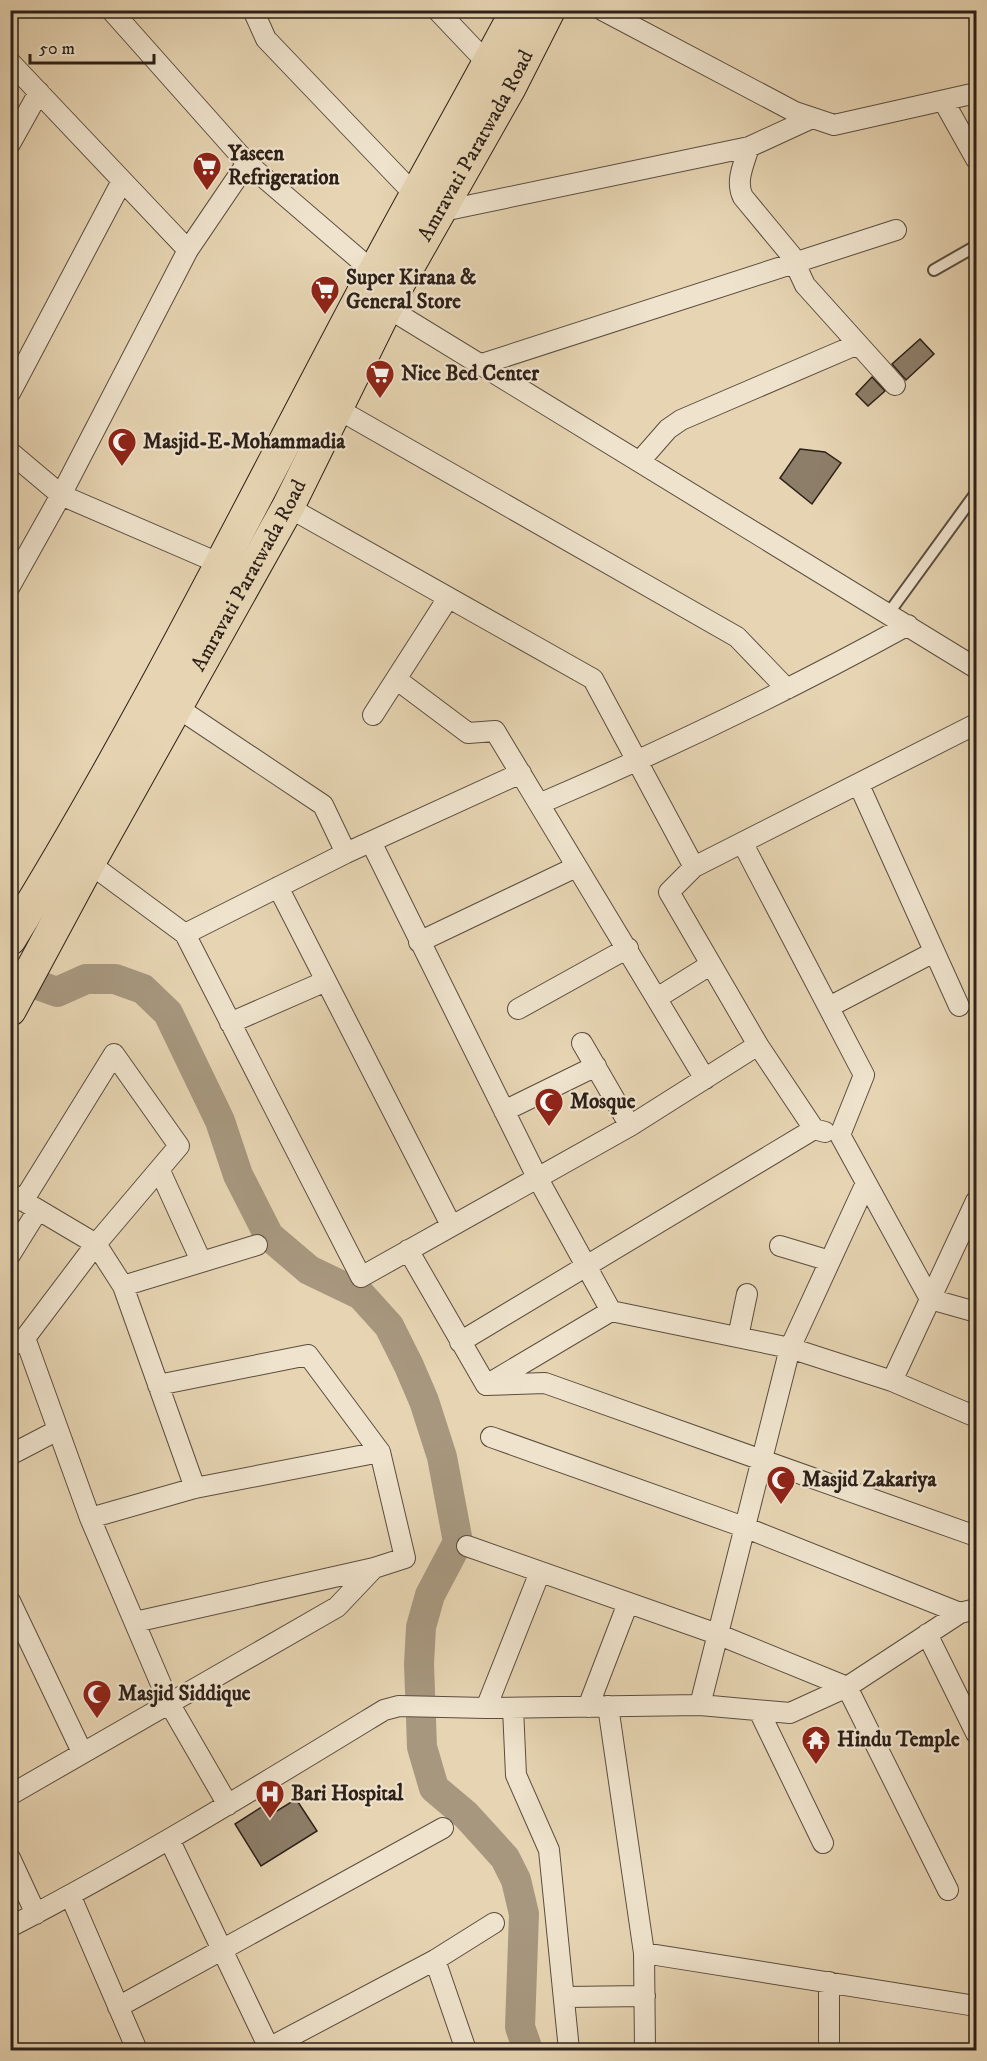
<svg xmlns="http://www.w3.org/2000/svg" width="987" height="2061" font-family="'IM FELL DW Pica',serif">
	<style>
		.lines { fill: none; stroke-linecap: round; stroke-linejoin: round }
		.river { stroke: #a7977e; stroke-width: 30 }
		.building { fill: #8d7e69; stroke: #2d2019; stroke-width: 1.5 }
		.lane-casing { stroke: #5b4d3f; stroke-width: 14 }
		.street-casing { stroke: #5b4d3f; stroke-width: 22 }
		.primary-casing { stroke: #2d2019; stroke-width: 34 }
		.lane { stroke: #efe3cd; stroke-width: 10 }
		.street { stroke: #efe3cd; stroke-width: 20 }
		.primary { stroke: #e6d4b2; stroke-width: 32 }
		.labels { text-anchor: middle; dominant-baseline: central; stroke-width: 4.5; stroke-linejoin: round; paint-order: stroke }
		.street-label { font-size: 21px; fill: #2d2019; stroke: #efe3cd }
		.poi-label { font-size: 21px; font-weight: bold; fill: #2d2019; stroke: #efe3cd; text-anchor: start }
	</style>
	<rect width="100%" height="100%" fill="#e6d4b2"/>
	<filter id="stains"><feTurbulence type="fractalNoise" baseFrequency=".00333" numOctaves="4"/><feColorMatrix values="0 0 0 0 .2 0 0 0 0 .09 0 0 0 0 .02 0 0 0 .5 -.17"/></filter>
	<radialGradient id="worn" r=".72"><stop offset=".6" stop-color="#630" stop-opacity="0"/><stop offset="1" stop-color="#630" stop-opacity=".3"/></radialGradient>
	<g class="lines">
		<!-- river -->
		<path class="river" d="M10,975L57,992L86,979H115L143,989L168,1013L220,1121L238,1175L269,1236L309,1270L361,1295L389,1326L409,1366L424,1401L442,1457L458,1542L430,1595L421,1627L419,1664L422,1747L434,1788L466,1815L487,1838L505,1858L516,1880L524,1914L520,2027L528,2050"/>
	</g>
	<!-- building -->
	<path class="building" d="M920,339L934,354L906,380L892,364Z
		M872,377L885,391L868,406L856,394Z
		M800,449L825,452L841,463L812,504L780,478Z
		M296,1799L317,1831L261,1866L235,1824L271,1801L277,1811Z"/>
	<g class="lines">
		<!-- lane casing -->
		<g class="lane-casing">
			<path id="lane" d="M934,270L976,246
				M888,614L976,493"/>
		</g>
		<!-- street casing -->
		<g class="street-casing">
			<path id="street" d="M111,10L247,163L382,279
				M253,10L266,39L416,196
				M437,10L494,70
				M602,10L795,112L834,125L976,93
				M10,62L188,250
				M944,102L976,159
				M10,144L39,92
				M749,147C744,164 735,181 743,197L791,255L805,285L895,385
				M438,212L749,147L810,119
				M388,308L976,668
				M482,364L896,230
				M10,393L122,181
				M336,408L737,637L787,689
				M10,452L61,495L230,568
				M640,461L668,429L681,420L858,344
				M288,507L593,679L694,867L976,724
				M10,586L61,495L188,250L247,163
				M396,679L468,733L495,731L705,1079
				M175,706L323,805L346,853
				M373,715L448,598
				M859,785L959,1006
				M539,804C665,750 788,691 908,625
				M371,842L537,1177L611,1311L790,1348L892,1381L976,1417
				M743,844L864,1075L840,1135L930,1299L976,1312
				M89,863L185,934L361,1277L630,1126L758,1045
				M694,867L669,892L758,1045L814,1129L825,1132
				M278,887L451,1225
				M185,934L346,853L521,773
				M419,942L576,867
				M657,998L710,965
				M829,1007L934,952
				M518,1009L628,948
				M230,1023L326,981
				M582,1043L630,1126
				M504,1111L596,1066
				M160,1171L201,1261
				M10,1193L96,1244L123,1286L195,1488
				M780,1246L830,1261
				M408,1250L486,1385
				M10,1255L38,1210
				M123,1286L257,1245
				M738,1337L747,1294
				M25,1338L90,1518L169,1703L228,1805
				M460,1342L814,1129
				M10,1347L25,1338L96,1244L179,1146L114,1054L23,1201
				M892,1381L976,1201
				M488,1384L611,1311
				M486,1385L545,1383L976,1536
				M491,1437L744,1527L960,1613
				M10,1455L58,1430
				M90,1518L195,1488L380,1452
				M467,1546L717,1634L847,1687L948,1890
				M10,1601L82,1752
				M135,1622L374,1568L405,1558L380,1452L308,1355L158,1385
				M927,1634L976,1733
				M700,1705L790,1348L866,1183
				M608,1706L644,1953L645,2050
				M588,1707L628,1603
				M486,1708L540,1572
				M513,1708L516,1775L549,1850L569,2050
				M759,1711L823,1843
				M10,1795L337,1607L374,1568
				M170,1841L270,2050
				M10,1858L36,1914
				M71,1897L137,2050
				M10,1927C139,1860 261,1785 384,1710L399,1706L486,1708L700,1705L790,1713L847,1687L960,1613L976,1609
				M644,1953L976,2006
				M435,1960L466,2050
				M566,1997L645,1996
				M118,2007L443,1828
				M265,2050L435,1960L494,1923
				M829,2050V1982"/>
		</g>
		<!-- primary casing -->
		<g class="primary-casing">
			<g id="primary">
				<path d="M10,939C144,723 255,495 374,272C421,184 470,98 517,10"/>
				<path id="s1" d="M10,1010L89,863L288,507L395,290L510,87L549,10"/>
			</g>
		</g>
		<!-- lane -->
		<use href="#lane" class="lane"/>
		<!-- street -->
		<use href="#street" class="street"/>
		<!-- primary -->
		<use href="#primary" class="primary"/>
	</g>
	<!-- icons -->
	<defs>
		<g id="supermarket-pin" transform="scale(1.5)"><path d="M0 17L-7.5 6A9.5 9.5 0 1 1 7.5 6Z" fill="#8f2418" stroke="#efe3cd"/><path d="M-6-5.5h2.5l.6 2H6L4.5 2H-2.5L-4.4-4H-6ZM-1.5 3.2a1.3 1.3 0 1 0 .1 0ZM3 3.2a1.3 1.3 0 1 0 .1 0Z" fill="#fff"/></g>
		<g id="mosque-pin" transform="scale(1.5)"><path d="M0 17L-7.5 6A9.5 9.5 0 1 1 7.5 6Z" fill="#8f2418" stroke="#efe3cd"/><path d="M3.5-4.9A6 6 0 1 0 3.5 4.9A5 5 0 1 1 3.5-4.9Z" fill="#fff"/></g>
		<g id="temple-pin" transform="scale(1.5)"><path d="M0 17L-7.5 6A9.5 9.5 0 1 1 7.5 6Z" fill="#8f2418" stroke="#efe3cd"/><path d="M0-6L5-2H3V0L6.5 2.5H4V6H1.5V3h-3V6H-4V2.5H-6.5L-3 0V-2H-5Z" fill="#fff"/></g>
		<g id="hospital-pin" transform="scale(1.5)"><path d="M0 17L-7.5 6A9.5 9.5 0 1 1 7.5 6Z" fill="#8f2418" stroke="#efe3cd"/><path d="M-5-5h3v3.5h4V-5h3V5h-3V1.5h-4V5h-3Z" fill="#fff"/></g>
	</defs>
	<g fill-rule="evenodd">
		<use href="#supermarket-pin" x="207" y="166"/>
		<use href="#supermarket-pin" x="325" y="290"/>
		<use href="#supermarket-pin" x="380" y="374"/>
		<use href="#mosque-pin" x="122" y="442"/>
		<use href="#mosque-pin" x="549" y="1102"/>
		<use href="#mosque-pin" x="781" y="1480"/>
		<use href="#mosque-pin" x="97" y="1694"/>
		<use href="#temple-pin" x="816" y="1740"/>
		<use href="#hospital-pin" x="270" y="1794"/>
	</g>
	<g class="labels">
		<!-- street labels -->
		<g class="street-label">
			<text stroke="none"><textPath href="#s1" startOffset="982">Amravati Paratwada Road</textPath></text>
			<text stroke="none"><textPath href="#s1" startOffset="496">Amravati Paratwada Road</textPath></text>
		</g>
		<!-- poi labels -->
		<g class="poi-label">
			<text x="228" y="154">Yaseen<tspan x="228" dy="24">Refrigeration</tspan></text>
			<text x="346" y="278">Super Kirana &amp;<tspan x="346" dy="24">General Store</tspan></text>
			<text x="401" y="374">Nice Bed Center</text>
			<text x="143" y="442">Masjid-E-Mohammadia</text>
			<text x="570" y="1102">Mosque</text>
			<text x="802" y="1480">Masjid Zakariya</text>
			<text x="118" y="1694">Masjid Siddique</text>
			<text x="837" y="1740">Hindu Temple</text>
			<text x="291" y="1794">Bari Hospital</text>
		</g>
	</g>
	<!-- margin -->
	<rect width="987" height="2061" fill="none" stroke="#e6d4b2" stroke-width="36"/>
	<rect x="12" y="12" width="963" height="2037" fill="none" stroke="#2d2019" stroke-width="3"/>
	<rect x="18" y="18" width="951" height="2025" fill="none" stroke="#2d2019" stroke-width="1.5"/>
	<!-- scale -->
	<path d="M30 54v9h124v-9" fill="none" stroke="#2d2019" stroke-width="3"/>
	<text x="39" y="54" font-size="18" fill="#2d2019" stroke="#efe3cd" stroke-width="4.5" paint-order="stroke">50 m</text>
	<rect width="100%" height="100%" filter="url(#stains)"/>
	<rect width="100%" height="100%" fill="url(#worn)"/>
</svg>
